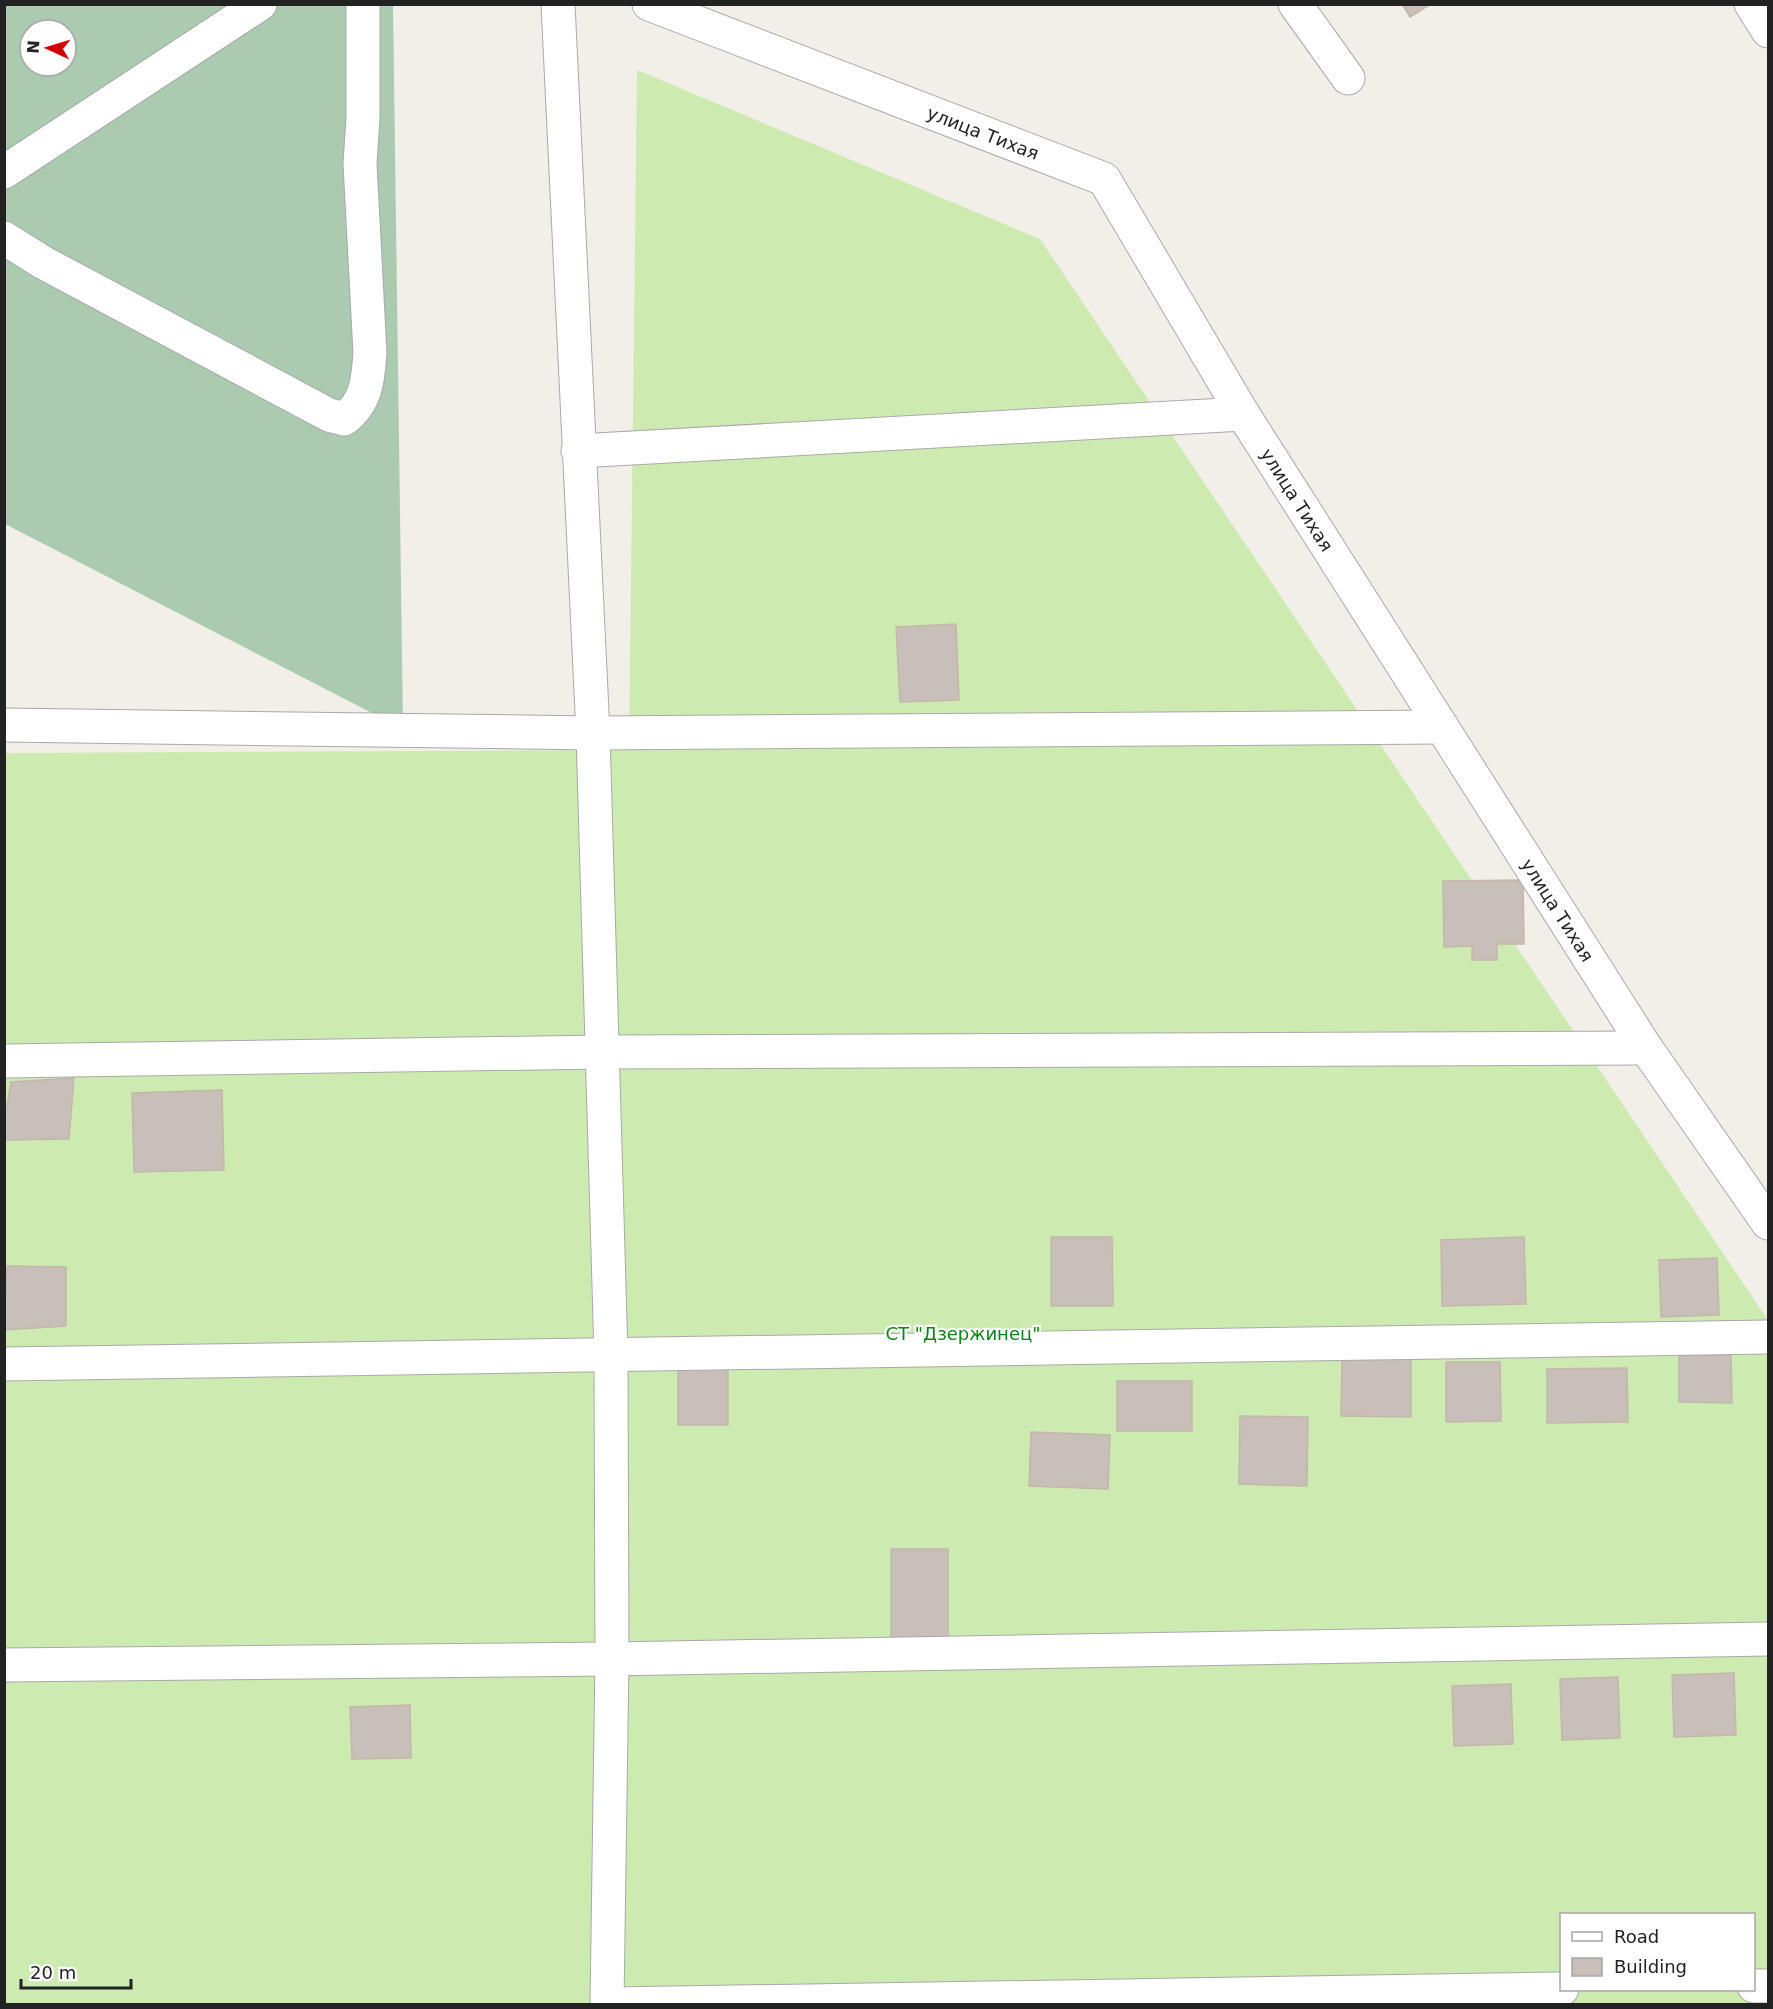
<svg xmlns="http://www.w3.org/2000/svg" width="1773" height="2009" font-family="'DejaVu Sans',sans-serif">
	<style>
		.grass { fill: #cdebb0; fill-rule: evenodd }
		.cemetery { fill: #aacbaf; fill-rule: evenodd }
		.building { fill: #c7bfb8; stroke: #c4b6ab; stroke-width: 1.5 }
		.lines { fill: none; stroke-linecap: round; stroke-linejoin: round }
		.minor-casing { stroke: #a9a9a9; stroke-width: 35 }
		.minor { stroke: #fff; stroke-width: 33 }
		.labels { text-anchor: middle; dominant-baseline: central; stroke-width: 4.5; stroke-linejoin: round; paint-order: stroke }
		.street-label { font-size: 18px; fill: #222; stroke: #fff }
		.park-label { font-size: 18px; fill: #0c8416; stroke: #fff }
	</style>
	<rect width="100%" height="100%" fill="#f2efe9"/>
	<!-- grass -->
	<path class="grass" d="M637,70L1040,239L1768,1320V2004H5L4,753L629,750ZM1562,1914H1754V1990H1562Z"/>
	<!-- cemetery -->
	<path class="cemetery" d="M4,5H393L403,729L5,524ZM30,30H66V66H30Z"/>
	<!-- building -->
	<path class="building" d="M1402,4H1431L1410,17Z
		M956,624L959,700L900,702L896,627Z
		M1523,880L1524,944H1497V960H1472V946L1444,947L1443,881Z
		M74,1078L69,1139L4,1140V1124L11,1082Z
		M222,1090L224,1170L134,1172L132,1093Z
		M1051,1237H1112L1113,1306H1051Z
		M1524,1237L1526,1304L1442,1306L1441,1240Z
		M1717,1258L1719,1315L1661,1317L1659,1260Z
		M7,1266L66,1267V1326L4,1330Z
		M1679,1355H1731L1732,1403L1679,1402Z
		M1342,1358L1411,1359V1417L1341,1416Z
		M1446,1362H1500L1501,1421L1446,1422Z
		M678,1365H728V1425H678Z
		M1627,1368L1628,1422L1547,1423V1369Z
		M1117,1381H1192V1431H1117Z
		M1240,1416L1308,1417L1307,1486L1239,1484Z
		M1031,1432L1110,1435L1108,1489L1029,1486Z
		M891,1549H948V1641H891Z
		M1734,1673L1736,1735L1674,1737L1672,1675Z
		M1618,1677L1620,1738L1562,1740L1560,1679Z
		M1511,1684L1513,1744L1454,1746L1452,1686Z
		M410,1705L411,1758L352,1759L350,1707Z"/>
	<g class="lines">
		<!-- minor casing -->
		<g class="minor-casing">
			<g id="minor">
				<path d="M558,4L593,733L611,1355L612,1659L607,2004"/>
				<path id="s1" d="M649,4L1104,179L1243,414L1646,1048L1768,1223"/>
				<path d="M1295,4L1348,78"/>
				<path d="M1751,4L1768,31"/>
				<path d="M4,172L260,4"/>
				<path d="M4,238L44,263L329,415L344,419C367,402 368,379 370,353L360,164L363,118V4"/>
				<path d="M578,451L1243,414"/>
				<path d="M4,725L593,733L1442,727"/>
				<path d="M4,1061L601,1052L1646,1048"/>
				<path d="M4,1364L1768,1337"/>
				<path d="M4,1665L612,1659L1768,1639"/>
				<path d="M1754,1986H1768"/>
				<path d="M613,2004L1562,1989"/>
			</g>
		</g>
		<!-- minor -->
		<use href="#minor" class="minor"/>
	</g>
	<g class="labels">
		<!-- street labels -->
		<g class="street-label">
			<text stroke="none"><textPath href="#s1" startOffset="358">улица Тихая</textPath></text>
			<text stroke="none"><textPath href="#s1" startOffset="862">улица Тихая</textPath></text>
			<text stroke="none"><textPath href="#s1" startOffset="1348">улица Тихая</textPath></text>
		</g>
		<!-- park labels -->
		<g class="park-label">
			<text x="963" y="1333">СТ "Дзержинец"</text>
		</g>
	</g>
	<!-- border -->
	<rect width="1773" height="2009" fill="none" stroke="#222222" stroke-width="12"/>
	<!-- legend -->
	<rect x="1560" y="1913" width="195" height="78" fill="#ffffff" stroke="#a7a7a7" stroke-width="1.5"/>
	<rect x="1572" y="1932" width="30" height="9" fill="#ffffff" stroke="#a7a7a7" stroke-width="1.5"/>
	<text x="1614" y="1943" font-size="18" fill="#222222">Road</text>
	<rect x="1572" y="1958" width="30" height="18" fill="#c7bfb8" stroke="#a7a7a7" stroke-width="1.5"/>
	<text x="1614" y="1973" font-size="18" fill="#222222">Building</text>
	<!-- north arrow -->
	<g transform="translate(48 48) rotate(274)"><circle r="28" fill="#ffffff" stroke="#a7a7a7" stroke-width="1.5"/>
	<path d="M0-4.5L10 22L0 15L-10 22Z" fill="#d40000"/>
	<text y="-9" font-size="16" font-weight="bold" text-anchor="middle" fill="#222222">N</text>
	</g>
	<!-- scale -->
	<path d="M21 1979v9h110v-9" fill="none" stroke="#222222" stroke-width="3"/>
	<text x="30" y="1979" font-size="18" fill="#222222" stroke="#ffffff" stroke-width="4.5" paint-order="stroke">20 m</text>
</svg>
